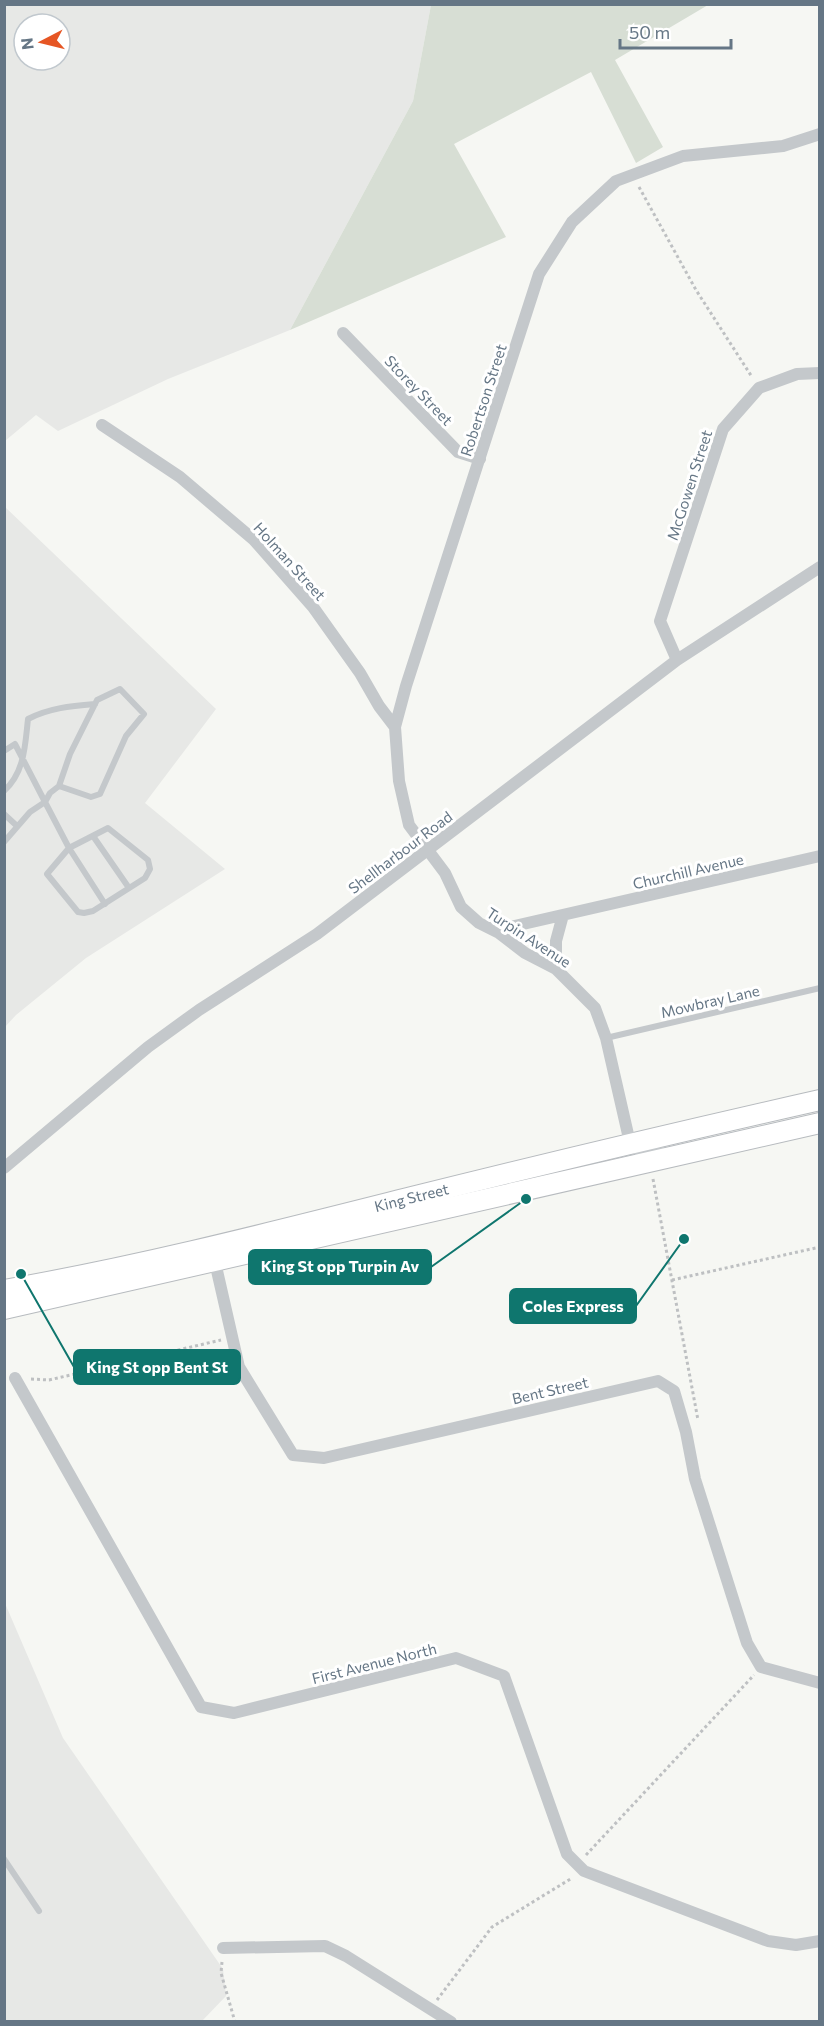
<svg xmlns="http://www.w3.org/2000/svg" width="824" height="2026" font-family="Commissioner,sans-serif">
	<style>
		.built { fill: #e7e8e6; fill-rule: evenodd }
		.green { fill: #d7ded4 }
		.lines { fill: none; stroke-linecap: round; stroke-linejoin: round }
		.primary-casing { stroke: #b7bbbf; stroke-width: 22 }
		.path { stroke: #bec0c2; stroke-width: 3; stroke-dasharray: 3 3; stroke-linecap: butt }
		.lane { stroke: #c4c8cb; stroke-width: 6 }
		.street { stroke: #c4c8cb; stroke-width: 12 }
		.primary { stroke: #fff; stroke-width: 20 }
		.labels { text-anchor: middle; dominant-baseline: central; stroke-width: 6; stroke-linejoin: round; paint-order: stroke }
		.street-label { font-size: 15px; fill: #657685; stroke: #fff }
		.leader { fill: none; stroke: #0f766e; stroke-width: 2 }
		.callout-dot { fill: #0f766e; stroke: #fff; stroke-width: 2 }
		.callout { fill: #0f766e; stroke: #0f766e; stroke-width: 2 }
		.callout-label { font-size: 16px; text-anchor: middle; font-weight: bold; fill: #fff }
	</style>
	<rect width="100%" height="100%" fill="#f6f7f3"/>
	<!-- built -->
	<path class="built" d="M5,5H431L413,101L290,330L168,379L58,431L36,415L5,441ZM24,24H60V60H24Z
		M4,506L216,709L145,803L225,869L86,958L16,1015L5,1027Z
		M4,1601L63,1738L223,1969L226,1996L202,2021H5Z"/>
	<!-- green -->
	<path class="green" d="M431,5H708L615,60L663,147L636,163L591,72L454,144L506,237L290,330L413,101Z"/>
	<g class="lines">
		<!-- primary casing -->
		<g class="primary-casing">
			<g id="primary">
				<path id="s1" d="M4,1290C142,1266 277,1231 412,1197C548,1163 683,1131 820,1100"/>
				<path d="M4,1309L820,1123"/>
			</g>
		</g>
		<!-- path -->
		<path class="path" d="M639,187L696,290L752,377
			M653,1179L698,1420
			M672,1280L820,1247
			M31,1379L49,1380L221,1340
			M586,1855L754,1675
			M222,1962L221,1973L235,2022
			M437,2000L492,1927L572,1878"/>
		<!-- lane -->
		<path class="lane" d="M4,751L15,744L45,802
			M4,791C25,772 25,745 28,719C49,708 71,706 95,704
			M45,802L50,793L59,786L70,754L97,700L120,689L144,714L126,736L100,794L91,797L59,786
			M4,814L17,826
			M108,828L148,860L150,869L145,878L93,911L84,913L78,912L47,874L69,848Z
			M93,836L129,888
			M4,842L30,812L45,802L69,848L105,904
			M606,1038L820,988
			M4,1859L39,1911"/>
		<!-- street -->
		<path class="street" d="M343,333L458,452L480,459
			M102,425L180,477L254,540L313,607L360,673L379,706L395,727
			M677,660L660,621L723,429L759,388L797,374L820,373
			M499,933L510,927L820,856
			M556,969V941L563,915
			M662,1154L639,1150L630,1143L606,1038L595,1008L556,969L525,953L499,933L479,923L461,907L445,873L409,825L399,781L395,727L406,686L539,274L572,222L616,181L683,156L783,146L820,134
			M4,1168L148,1047L199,1010L317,934L677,660L820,567
			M215,1262L239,1367L293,1455L324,1458L658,1381L674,1391L686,1432L695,1479L747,1643L761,1667L820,1683
			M15,1378L201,1707L234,1713L456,1658L504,1676L567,1854L584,1871L768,1941L796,1945L820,1941
			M223,1948L325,1946L346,1956L451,2022"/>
		<!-- primary -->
		<use href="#primary" class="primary"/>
	</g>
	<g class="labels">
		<!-- street labels -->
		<g class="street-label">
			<text transform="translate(419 390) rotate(46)">Storey Street</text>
			<text transform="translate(483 400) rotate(-72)">Robertson Street</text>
			<text transform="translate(689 485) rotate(-72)">McGowen Street</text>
			<text transform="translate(290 561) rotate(48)">Holman Street</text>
			<text transform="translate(400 852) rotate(-37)">Shellharbour Road</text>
			<text transform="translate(688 871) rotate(-13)">Churchill Avenue</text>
			<text transform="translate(529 937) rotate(33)">Turpin Avenue</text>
			<text transform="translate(710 1001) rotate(-13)">Mowbray Lane</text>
			<text stroke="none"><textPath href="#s1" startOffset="418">King Street</textPath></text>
			<text transform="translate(550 1390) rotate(-13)">Bent Street</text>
			<text transform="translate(374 1663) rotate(-14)">First Avenue North</text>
		</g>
	</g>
	<!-- callouts -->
	<path class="leader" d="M526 1199L431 1267M684 1239L636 1306M21 1274L74 1367"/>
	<g class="callout-dot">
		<circle cx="526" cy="1199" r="6"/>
		<circle cx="684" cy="1239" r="6"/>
		<circle cx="21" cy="1274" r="6"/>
	</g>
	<g class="callout">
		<rect x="249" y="1250" width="182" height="34" rx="6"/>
		<rect x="510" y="1289" width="126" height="34" rx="6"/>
		<rect x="74" y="1350" width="166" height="34" rx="6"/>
	</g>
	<g class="callout-label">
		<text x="340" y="1272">King St opp Turpin Av</text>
		<text x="573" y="1312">Coles Express</text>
		<text x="157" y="1373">King St opp Bent St</text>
	</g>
	<!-- border -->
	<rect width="824" height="2026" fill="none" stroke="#657685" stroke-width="12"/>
	<!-- north arrow -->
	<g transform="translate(42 42) rotate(263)"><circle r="28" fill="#ffffff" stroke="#c1c8ce" stroke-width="1.5"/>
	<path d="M0-4.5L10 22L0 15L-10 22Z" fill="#e65624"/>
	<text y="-9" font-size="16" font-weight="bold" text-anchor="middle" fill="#657685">N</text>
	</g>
	<!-- scale -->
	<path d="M620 39v9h111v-9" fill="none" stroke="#657685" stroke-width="3"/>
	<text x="629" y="39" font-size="18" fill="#657685" stroke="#ffffff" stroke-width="4.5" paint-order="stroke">50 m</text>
</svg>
